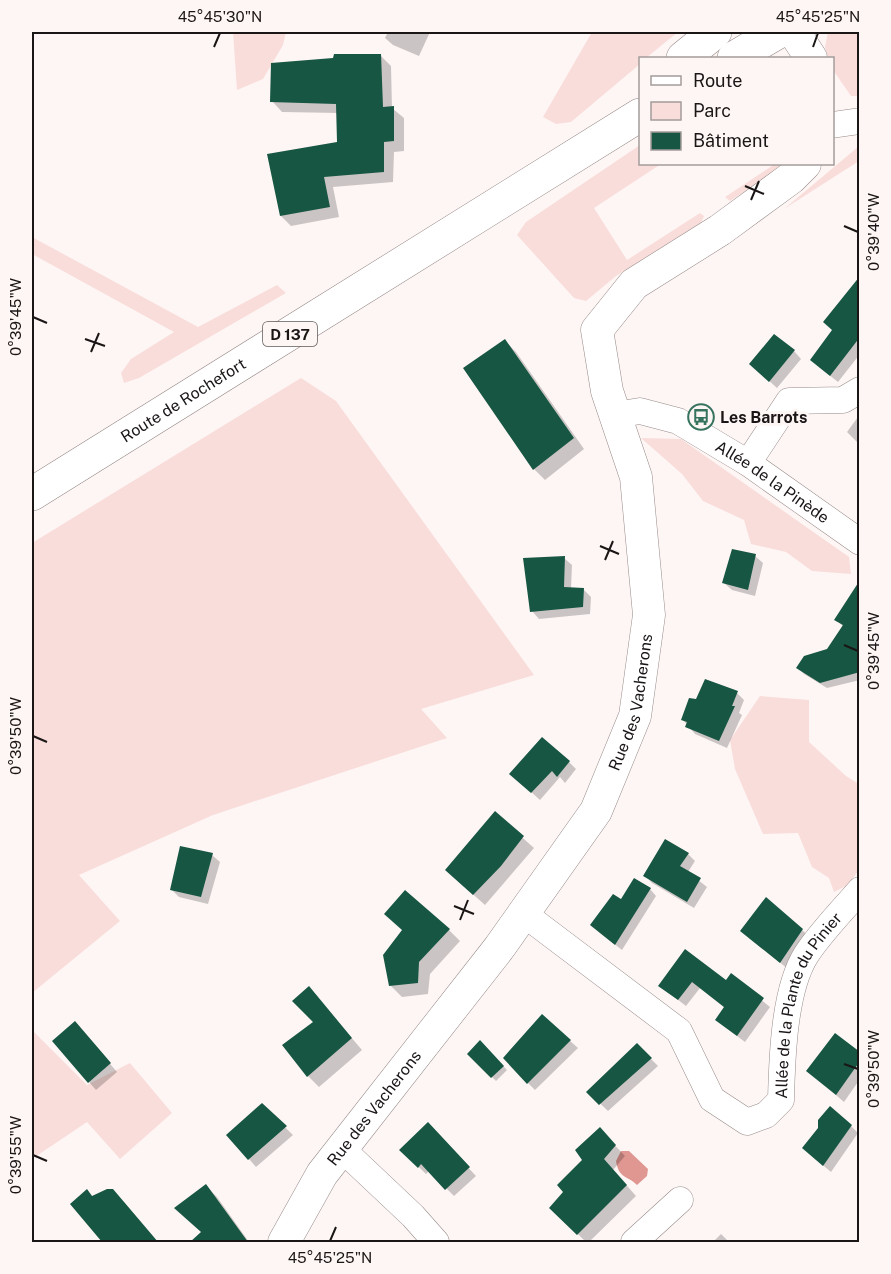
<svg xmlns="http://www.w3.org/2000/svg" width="891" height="1274" font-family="'Public Sans',sans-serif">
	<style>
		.green { fill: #f9ddda }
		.water { fill: #e09791 }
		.shadow { fill: #0003 }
		.building { fill: #175643 }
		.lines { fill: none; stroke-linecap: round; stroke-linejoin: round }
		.minor-casing { stroke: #968b89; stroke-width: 27 }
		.tertiary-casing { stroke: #968b89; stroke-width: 33 }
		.primary-casing { stroke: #968b89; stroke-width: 34 }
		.minor { stroke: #fff; stroke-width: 26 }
		.tertiary { stroke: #fff; stroke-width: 32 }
		.primary { stroke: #fff; stroke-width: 33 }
		.ticks { fill: none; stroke: #1a1615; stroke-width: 2 }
		.labels { text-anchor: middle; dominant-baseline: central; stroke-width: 6; stroke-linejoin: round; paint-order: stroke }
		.shield { fill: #fef6f5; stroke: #5e5958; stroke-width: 1.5 }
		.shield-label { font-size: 15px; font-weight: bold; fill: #1a1615 }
		.street-label { font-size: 16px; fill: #1a1615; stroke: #fef6f5 }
		.poi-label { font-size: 16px; font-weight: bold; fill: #1a1615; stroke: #fef6f5; text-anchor: start }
		.neatline { fill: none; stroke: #1a1615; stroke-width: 2 }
		.ticks-label { font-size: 15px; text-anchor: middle; fill: #1a1615 }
	</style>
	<rect width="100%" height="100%" fill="#fef6f5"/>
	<!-- green -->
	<path class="green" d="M233,32H286L283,45L263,79L237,90Z
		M592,32H678L646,58H640V64L571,122L556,124L543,117Z
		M828,32H859V96H851L833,70L832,58H828L825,47Z
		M640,145V164H661L594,208L627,260L700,213L704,216L701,223L616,276L586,301L574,298L517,235L526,222Z
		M859,146V161L784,209L852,152Z
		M775,164H786L730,201L725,197Z
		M32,237L198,327L277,285L286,293L139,378L124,383L121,373L131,359L174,332L32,254Z
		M301,378L336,401L534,675L421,709L447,738L213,815L79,875L120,921L32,993V543Z
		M641,438L681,439L849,557L851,574L812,571L786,552L751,544L744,520L703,501L682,474Z
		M760,696L809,700V742L846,776L859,784V870L848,885L834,892L829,878L812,867L798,833L763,834L735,769L730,740Z
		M32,1030L87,1085L130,1063L172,1113L120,1159L87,1122L32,1159Z"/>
	<!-- water -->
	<path class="water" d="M621,1151H629L648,1169L647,1176L637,1185C627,1175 619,1179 616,1161Z"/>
	<!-- shadow -->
	<path class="shadow" d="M388,32H430L419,56L393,45L385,38Z
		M381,56L391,66L392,108L404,118V151L394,152L393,182L333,187L339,217L291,226L281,216L338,143V113L282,112L272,101Z
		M860,298V354L838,382L819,367Z
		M505,341L516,352L584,449L545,480L534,469Z
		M794,351L801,359L777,388L758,371Z
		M858,417L860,418V445L847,432Z
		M755,556L763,563L755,596L732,590L724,583Z
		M564,558L572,565L571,589L584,590L591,597L590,614L539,619L532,611Z
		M860,605V680L827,688L804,674L798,668L828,651L844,627L836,620Z
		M737,693L744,700L739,713L742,715L727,748L695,734L682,719Z
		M569,762L576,769L565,783L560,777L540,800L519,781Z
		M495,813L534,848L485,905L458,881Z
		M688,854L695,861L688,872L707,887L694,908L652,883L645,875Z
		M212,855L220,862L208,904L179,897L172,890Z
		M650,889L656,896L622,950L599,932L621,902Z
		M449,930L460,941L430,974L428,994L402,997L391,986L404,931Z
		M802,930L810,937L788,969L749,938Z
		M685,951L726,982L731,975L770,1007L745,1042L725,1027V1008L700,988L686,1006L660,986Z
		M309,988L362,1050L319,1087L308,1076L284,1045L315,1022Z
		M542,1016L578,1048L535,1090L528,1083Z
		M82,1031L117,1072L96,1090L54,1042Z
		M480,1042L507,1070L496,1081L469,1054Z
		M637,1045L658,1066L608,1111L588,1092Z
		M860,1054V1079L844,1102L808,1071Z
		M262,1105L293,1135L256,1167L249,1159Z
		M851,1126L858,1133L831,1172L812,1156Z
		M435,1132L476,1176L454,1196L429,1171L426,1174L401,1150Z
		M609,1139L625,1156L613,1170L636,1196L589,1242H586L551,1208Z
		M206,1186L217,1197L249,1242H192L202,1233Z
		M87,1191L93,1197L124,1202L158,1242H104L73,1204Z
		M721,1234L729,1242H713Z"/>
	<!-- building -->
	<path class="building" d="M334,54H381L383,107L394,106V141L384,142V172L324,177L330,207L280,216L267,154L337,142L336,104L270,102L271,63L333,58Z
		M860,276V337L830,376L810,360L832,330L823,322Z
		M774,334L795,350L769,382L749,364Z
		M505,339L574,438L533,470L463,368Z
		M732,549L756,554L748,590L722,583Z
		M565,556L564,587L584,588L583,607L530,612L523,558Z
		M860,580V672L820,683L796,668L804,656L827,649L843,625L834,620Z
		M705,679L738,691L732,706H735L719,741L685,727L687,722L681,720L689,698L696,699Z
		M542,737L570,761L557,777L552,771L531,793L509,774Z
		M495,811L524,836L501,866L473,895L445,870Z
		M665,839L689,853L680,866L701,878L687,902L643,876Z
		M180,846L213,853L201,897L170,890Z
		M634,878L651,888L615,945L590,925L613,894L621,899Z
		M405,890L450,929L419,962L418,983L389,986L383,955L402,930L384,914Z
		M766,897L803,929L780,963L740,931Z
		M685,949L726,980L731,973L764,998L737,1036L715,1020L724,1007L692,982L678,1000L658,986Z
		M309,986L352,1038L307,1077L282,1045L313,1022L292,1001Z
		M542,1014L571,1040L527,1084L503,1058Z
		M75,1021L111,1063L88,1083L52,1041Z
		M835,1033L860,1052V1061L836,1095L806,1071Z
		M480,1040L504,1066L491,1078L467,1054Z
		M637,1043L652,1058L599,1105L586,1092Z
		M262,1103L287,1126L248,1160L226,1135Z
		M830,1106L852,1125L823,1166L802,1148L818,1128V1120Z
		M428,1122L470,1167L445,1190L421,1164L418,1168L399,1150Z
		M600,1127L616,1145L604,1159L627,1185L577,1235L549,1208L563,1192L557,1185L582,1160L575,1150Z
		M206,1184L248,1242H190L201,1232L174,1208Z
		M87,1189L92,1196L107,1189H113L158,1242H102L70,1204Z"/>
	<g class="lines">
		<!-- minor casing -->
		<g class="minor-casing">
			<g id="minor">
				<path d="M832,125L860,121"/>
				<path id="s1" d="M615,415L640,411L678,421L748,463L860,542"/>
				<path d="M748,463L789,401L843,400L860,390"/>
				<path id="s2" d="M524,914L679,1031L712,1099L747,1122L766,1115L781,1100C782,1058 784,990 806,955C821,932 842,911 860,890"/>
				<path d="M342,1149L413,1216L436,1242"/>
				<path d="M634,1242L680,1200"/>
			</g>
		</g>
		<!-- tertiary casing -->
		<g class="tertiary-casing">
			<g id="tertiary">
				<path d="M794,32L811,58"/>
				<path id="s3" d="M284,1242L322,1174L499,948L596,811L635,716L649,615L636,477L607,391L597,330L634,284L720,230L791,178L805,164"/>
			</g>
		</g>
		<!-- primary casing -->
		<g class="primary-casing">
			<g id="primary">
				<path d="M683,58L715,32"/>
				<path d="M734,58L778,32"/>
				<path id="s4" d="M32,494L640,115"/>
			</g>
		</g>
		<!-- minor -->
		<use href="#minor" class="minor"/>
		<!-- tertiary -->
		<use href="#tertiary" class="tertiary"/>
		<!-- primary -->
		<use href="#primary" class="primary"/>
	</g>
	<!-- ticks -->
	<path class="ticks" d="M214,47L220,33M813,47L818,33M745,186L764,194M751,200L759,181M844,226L858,232M33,317L47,323M85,339L105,346M91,352L99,333M600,546L619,554M605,560L613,541M844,645L858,651M33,736L47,742M454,906L474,914M460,920L468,900M844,1064L858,1069M33,1155L47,1161M330,1241L336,1227"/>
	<!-- icons -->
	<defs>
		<g id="bus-ring" transform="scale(1.35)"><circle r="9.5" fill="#fef6f5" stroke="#377460" stroke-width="1.5"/><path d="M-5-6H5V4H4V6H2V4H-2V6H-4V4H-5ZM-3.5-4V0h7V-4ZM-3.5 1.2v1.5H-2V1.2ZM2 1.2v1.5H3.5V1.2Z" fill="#377460"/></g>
	</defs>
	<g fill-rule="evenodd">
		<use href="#bus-ring" x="701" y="417"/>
	</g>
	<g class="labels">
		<!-- shield labels -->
		<rect class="shield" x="263" y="322" width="54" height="24" rx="4.5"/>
		<g class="shield-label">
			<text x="290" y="334">D 137</text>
		</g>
		<!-- street labels -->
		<g class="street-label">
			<text stroke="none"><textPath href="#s4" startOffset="178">Route de Rochefort</textPath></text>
			<text stroke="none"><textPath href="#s1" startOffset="177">Allée de la Pinède</textPath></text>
			<text stroke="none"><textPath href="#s3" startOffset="648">Rue des Vacherons</textPath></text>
			<text stroke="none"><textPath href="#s2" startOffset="454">Allée de la Plante du Pinier</textPath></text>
			<text stroke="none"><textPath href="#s3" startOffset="162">Rue des Vacherons</textPath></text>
		</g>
		<!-- poi labels -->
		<g class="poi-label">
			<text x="720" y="417">Les Barrots</text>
		</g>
	</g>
	<!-- border -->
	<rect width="891" height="1274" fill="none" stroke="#fef6f5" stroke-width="66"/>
	<!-- legend -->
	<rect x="639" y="57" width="195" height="108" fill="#fef6f5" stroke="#a39c9b" stroke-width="1.5"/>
	<rect x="651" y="76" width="30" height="9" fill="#ffffff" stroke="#a39c9b" stroke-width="1.5"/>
	<text x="693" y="87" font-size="18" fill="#1a1615">Route</text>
	<rect x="651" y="102" width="30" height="18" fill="#f9ddda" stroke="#a39c9b" stroke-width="1.5"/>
	<text x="693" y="117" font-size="18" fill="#1a1615">Parc</text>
	<rect x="651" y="132" width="30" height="18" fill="#175643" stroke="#a39c9b" stroke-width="1.5"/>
	<text x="693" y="147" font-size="18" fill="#1a1615">Bâtiment</text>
	<rect x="33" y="33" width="825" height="1208" class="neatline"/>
	<g class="ticks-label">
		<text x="220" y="22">45°45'30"N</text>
		<text x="818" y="22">45°45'25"N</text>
		<text transform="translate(874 232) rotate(-90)" y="5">0°39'40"W</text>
		<text transform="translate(16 317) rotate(-90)" y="5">0°39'45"W</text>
		<text transform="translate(874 651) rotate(-90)" y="5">0°39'45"W</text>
		<text transform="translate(16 736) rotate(-90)" y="5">0°39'50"W</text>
		<text transform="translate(874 1069) rotate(-90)" y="5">0°39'50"W</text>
		<text transform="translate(16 1155) rotate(-90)" y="5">0°39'55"W</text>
		<text x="330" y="1263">45°45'25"N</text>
	</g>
</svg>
